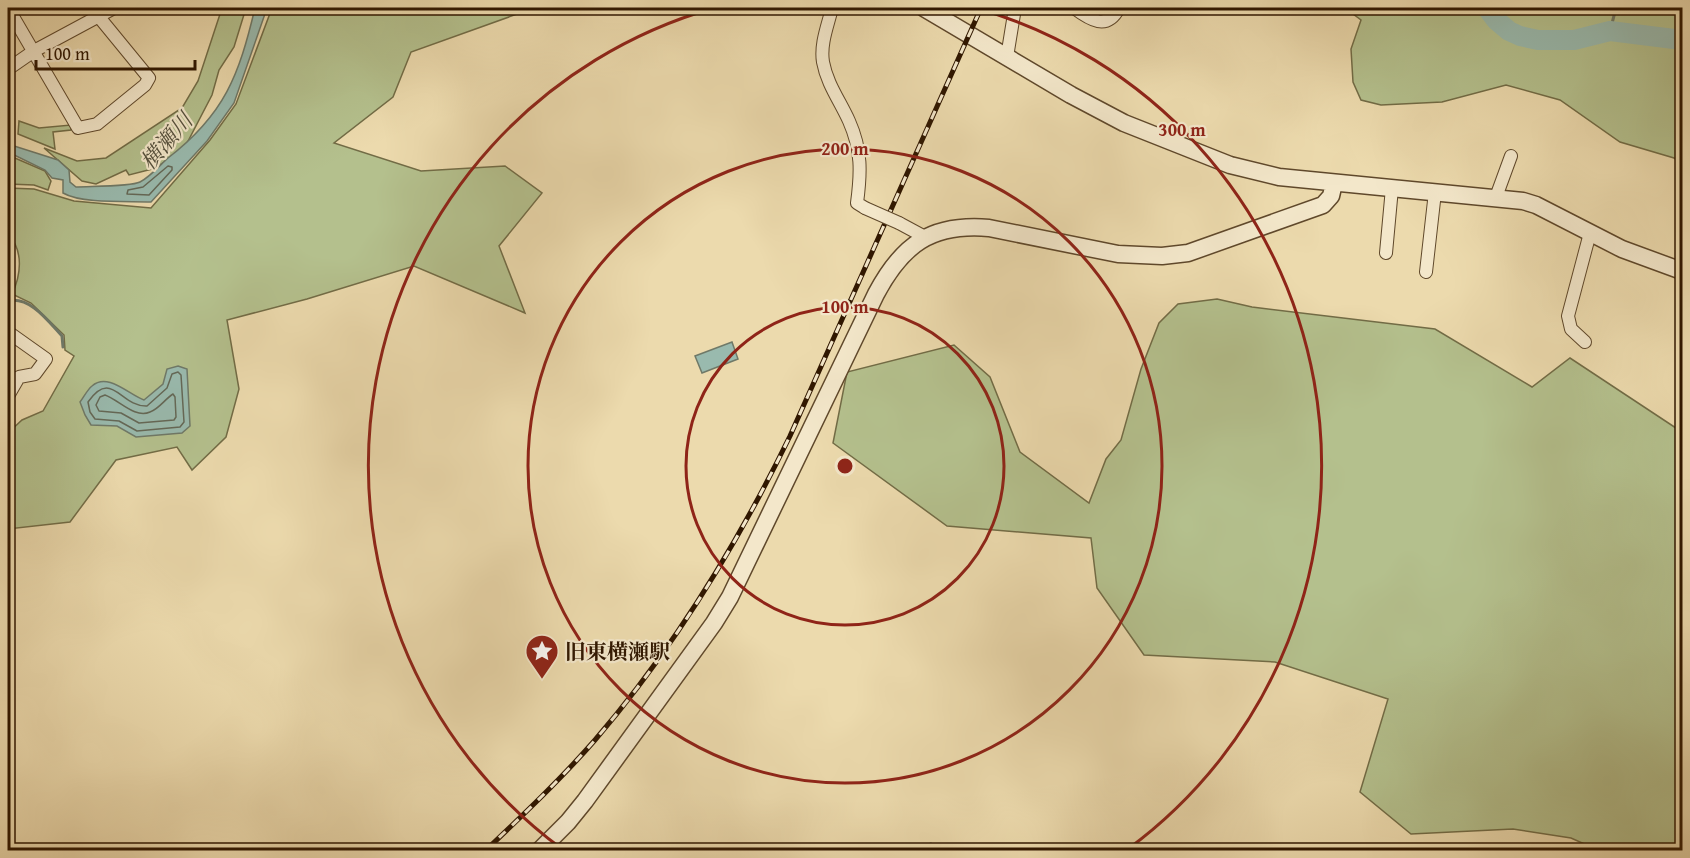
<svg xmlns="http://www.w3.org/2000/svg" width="1690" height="858" font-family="'Gentium Book Plus','Noto Serif JP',serif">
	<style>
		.green { fill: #b4c08d; stroke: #726c46; stroke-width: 1.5 }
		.water { fill: #99baae; stroke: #6f7968; stroke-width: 1.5 }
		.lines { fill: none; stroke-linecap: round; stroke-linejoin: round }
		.shore { stroke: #646857; stroke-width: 1.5 }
		.stream { stroke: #6f7968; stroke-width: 3 }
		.river { stroke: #99baae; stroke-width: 20 }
		.minor-casing { stroke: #5f482b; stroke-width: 14 }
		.tertiary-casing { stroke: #5f482b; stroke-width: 19 }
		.minor { stroke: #f3e7ca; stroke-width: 12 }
		.tertiary { stroke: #f3e7ca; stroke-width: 16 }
		.rail-casing { stroke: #301700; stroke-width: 5 }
		.rail { stroke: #f3e7ca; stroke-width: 3; stroke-dasharray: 9; stroke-linecap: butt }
		.minor-bridge-casing { stroke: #5f482b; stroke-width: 14; stroke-linecap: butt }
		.minor-bridge { stroke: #f3e7ca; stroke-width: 12 }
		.ring { fill: none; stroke: #8f2418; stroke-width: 3 }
		.labels { text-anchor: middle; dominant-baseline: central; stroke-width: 4.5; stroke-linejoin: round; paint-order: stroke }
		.poi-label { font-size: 21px; font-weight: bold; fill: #301700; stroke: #f3e7ca; text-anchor: start }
		.water-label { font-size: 22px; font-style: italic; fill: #55503d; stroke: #f3e7ca }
		.centre { fill: #8f2418; stroke: #f3e7ca; stroke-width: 3 }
		.ring-label { font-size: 18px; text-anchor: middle; font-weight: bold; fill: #8f2418; stroke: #f3e7ca; stroke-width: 4.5; stroke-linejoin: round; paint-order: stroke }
	</style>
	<rect width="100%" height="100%" fill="#ecdaad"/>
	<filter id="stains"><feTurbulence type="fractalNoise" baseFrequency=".00333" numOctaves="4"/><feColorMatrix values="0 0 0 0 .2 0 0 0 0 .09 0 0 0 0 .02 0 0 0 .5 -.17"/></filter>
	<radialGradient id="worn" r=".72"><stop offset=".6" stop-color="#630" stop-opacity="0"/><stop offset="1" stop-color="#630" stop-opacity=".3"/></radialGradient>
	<!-- green -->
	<path class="green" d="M222,8H246L234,47L219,70L212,95L186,145L156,168L129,175L126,170L96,184L82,181L44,148L77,161L106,158L182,108L198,81Z
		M272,8H534L411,52L393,97L334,143L421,171L505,166L542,193L499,246L525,313L414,266L307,299L227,320L239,389L226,437L192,470L177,447L116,460L70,522L8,529V433L22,420L43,411L74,356L65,350L64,335L31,303L12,294C21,275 24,251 8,234V188L34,189L74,201L151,208L210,140L236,104Z
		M1345,8H1682V163L1674,158L1620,142L1560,100L1506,85L1442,102L1381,105L1361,100L1353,82L1351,49L1361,20Z
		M19,121L39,128L71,125V130L53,132L55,149L18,134Z
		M8,155L45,171L51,181L48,190L34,185L8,184Z
		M1217,299L1252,307L1435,329L1532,387L1570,358L1682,432V850H1598L1571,838L1513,829L1411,834L1360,792L1388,699L1275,662L1144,655L1097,588L1091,538L947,526L833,443L847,372L954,345L990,377L1020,452L1089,503L1106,459L1121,440L1141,369L1159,323L1178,304Z"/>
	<!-- water -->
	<path class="water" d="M255,8H267L234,103L207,141L151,202C128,201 82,204 63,193V180L52,178L45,170L8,152V144L58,160L69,170L70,182L76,187C89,186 130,187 140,182C150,177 160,165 168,158C225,114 239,75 255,8Z
		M732,342L738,359L702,373L695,356Z
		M178,366L187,369L190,426L182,433L136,437L117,426L91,425L85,415L80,402C84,397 87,390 92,386C108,372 129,395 144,400L163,384L167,369Z"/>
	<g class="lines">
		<!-- shore -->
		<path class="shore" d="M168,166L172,167V170L149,195L127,194L128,190L143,187Z
			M178,372L181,375L184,422L180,427L137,431L119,421L95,419L90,412L88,402C112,368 120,407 147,406L167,388L172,374Z
			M173,394L175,397L176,417L174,420L139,423L121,413L99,411L96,405L100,397L105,395C119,400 135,419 150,412C159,409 165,399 173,394Z"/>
		<!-- stream -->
		<path class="stream" d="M1610,31L1616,8
			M8,301C30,296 48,321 62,336L63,347
			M917,850L931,844"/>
		<!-- river -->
		<path class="river" d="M1487,8L1496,20L1509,31L1520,36L1538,40H1574L1610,31L1682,40"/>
		<!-- minor casing -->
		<g class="minor-casing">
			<path id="minor" d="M8,8L78,128L97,124L145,85L149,78L99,17
				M832,8C828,25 820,44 823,62C827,84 840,101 849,121C862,150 861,173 857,203L865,208
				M1074,8C1090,20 1107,31 1119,8
				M1007,57L1015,8
				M8,69L34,51L114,8
				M1496,197L1511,156
				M899,223L925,237
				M1386,253L1392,188
				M1426,272L1435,192
				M8,332L46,359L35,374L19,377L8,396
				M1585,342L1571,329L1568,316L1590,233"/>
		</g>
		<!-- tertiary casing -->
		<g class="tertiary-casing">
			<path id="tertiary" d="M924,8L1071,95L1124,123L1230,165L1279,177L1523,201L1536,205L1622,249L1682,271
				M540,850L568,822L585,801L714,623L730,597L876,294C902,245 931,223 989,228L1118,254L1162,256L1188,253L1323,205L1331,196L1334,183"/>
		</g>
		<!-- minor -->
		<use href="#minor" class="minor"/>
		<!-- tertiary -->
		<use href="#tertiary" class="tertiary"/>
		<!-- rail casing -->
		<g class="rail-casing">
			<path id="rail" d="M486,850C523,815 561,779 595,740C674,648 737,545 790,436L981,8"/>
		</g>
		<!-- rail -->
		<use href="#rail" class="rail"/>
		<!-- minor-bridge casing -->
		<g class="minor-bridge-casing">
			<path id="minor-bridge" d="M865,208L899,223"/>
		</g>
		<!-- minor-bridge -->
		<use href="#minor-bridge" class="minor-bridge"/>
	</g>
	<!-- distance rings -->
	<g class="ring">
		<circle cx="845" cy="466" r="159"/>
		<circle cx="845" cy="466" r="317"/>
		<path d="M562 849A476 476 0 0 1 714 8M976 8A476 476 0 0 1 1128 849"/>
	</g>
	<!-- icons -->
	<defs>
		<g id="sight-pin" transform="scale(1.725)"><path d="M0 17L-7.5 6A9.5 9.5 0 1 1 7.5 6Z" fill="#8f2418" stroke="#f3e7ca"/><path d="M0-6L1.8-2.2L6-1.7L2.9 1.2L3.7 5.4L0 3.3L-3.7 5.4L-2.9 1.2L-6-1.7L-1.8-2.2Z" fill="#fff"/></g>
	</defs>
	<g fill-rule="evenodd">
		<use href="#sight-pin" x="542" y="651"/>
	</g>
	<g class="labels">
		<!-- poi labels -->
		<g class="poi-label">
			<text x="565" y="651">旧東横瀬駅</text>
		</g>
		<!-- water labels -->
		<g class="water-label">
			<text transform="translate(166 141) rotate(-49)">横瀬川</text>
		</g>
	</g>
	<circle cx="845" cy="466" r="9" class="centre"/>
	<g class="ring-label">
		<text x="1182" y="136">300 m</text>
		<text x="845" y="155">200 m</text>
		<text x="845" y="313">100 m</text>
	</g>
	<!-- margin -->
	<rect width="1690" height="858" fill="none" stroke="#ecdaad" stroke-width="30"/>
	<rect x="9" y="9" width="1672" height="840" fill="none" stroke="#301700" stroke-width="3"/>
	<rect x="15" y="15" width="1660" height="828" fill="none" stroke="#301700" stroke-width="1.5"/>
	<!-- scale -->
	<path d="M36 60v9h159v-9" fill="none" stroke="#301700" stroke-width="3"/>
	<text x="45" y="60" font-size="18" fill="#301700" stroke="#f3e7ca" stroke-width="4.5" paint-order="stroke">100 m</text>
	<rect width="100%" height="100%" filter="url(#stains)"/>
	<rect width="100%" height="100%" fill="url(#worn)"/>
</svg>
